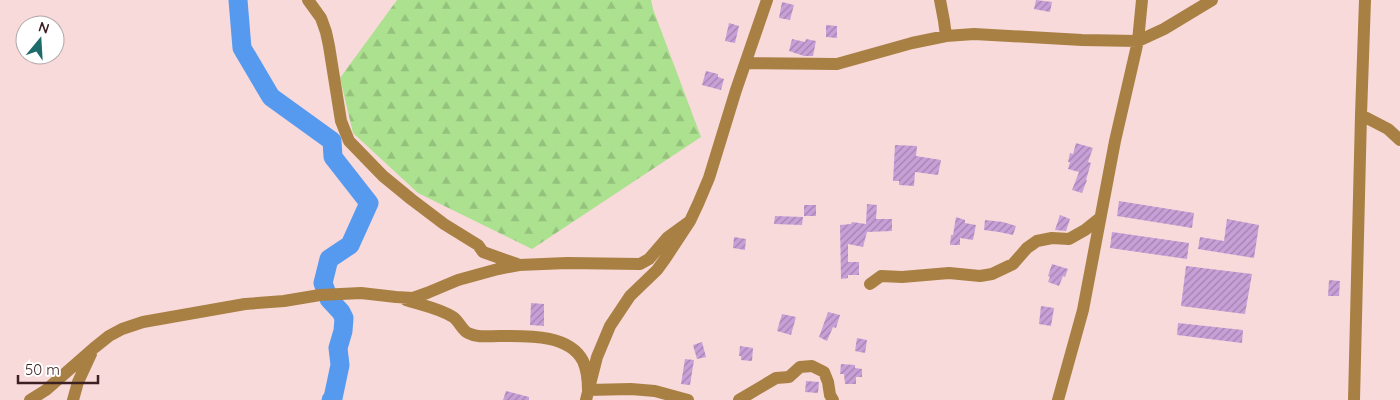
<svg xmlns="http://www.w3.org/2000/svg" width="1400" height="400" font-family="Quicksand,sans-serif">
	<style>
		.forest { fill: url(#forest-firs) }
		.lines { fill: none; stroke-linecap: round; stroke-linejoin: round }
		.river { stroke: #569af0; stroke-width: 19 }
		.building { fill: url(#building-hatch) }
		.minor { stroke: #a98044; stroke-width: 12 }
	</style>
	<defs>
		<pattern id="forest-firs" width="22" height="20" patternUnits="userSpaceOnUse" patternTransform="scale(1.25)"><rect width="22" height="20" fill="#abe18f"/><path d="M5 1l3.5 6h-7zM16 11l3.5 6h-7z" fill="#94c17b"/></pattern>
		<pattern id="building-hatch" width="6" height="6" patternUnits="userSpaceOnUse" patternTransform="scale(1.25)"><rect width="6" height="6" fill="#c7a0d7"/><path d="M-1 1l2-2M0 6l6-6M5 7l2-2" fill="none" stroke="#a382ae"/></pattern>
	</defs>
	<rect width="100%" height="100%" fill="#f9dadb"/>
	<!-- forest -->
	<path class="forest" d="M397,0H651L653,9L701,137L532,249L418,193L353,133L340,78Z"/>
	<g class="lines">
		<!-- river -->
		<path class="river" d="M238,0L242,48L271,97L332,141L333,157L369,203L350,245L329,259L323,283L329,299L341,312L344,318L343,331L338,348L340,365L333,398L331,400"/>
	</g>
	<!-- building -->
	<path class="building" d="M1036,0L1052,2L1050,12L1034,9Z
		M782,2L794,5L790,20L779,18Z
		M729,23L739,26L735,43L725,41Z
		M826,25L837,26V38L826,37Z
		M792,39L805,42L806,39L816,41L813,56H804L789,51Z
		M706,71L718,74V77L724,79L721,90L702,85Z
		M1076,143L1093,148L1088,162L1091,163L1086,180H1087L1082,193L1072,190L1079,172L1068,169L1070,162H1068L1070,153L1073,154Z
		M895,145L917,146L916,156L941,160L938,175L915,172L914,186L899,185V181H893Z
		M1119,201L1194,213L1192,228L1117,216Z
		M867,204L877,205L876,219H892V231L867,232L863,247L848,244V262H859V275H848V278L841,279L840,225L851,224L852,222L866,224Z
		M804,205H816V216H804Z
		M1060,215L1070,219L1066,231L1055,230Z
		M775,216L803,217L802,225L774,224Z
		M956,217L965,220V223L976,225L973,240L960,238V245H950L951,235H953Z
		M1227,219L1259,225L1254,258L1198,249L1200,237L1224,241Z
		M985,220L1003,222L1016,226L1013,235L999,232L984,230Z
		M1112,232L1189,243L1187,259L1110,248Z
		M734,237L746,239L745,250L733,248Z
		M1052,264L1068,269L1065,277L1063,276L1059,286L1048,282L1050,277L1048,276Z
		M1186,266L1252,274L1245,314L1181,306Z
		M1329,280L1340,281L1339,296H1328Z
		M531,303L544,304V326L530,325Z
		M1041,306L1054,308L1051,326L1039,324Z
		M828,312L840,315L836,328L833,327L827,341L819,337Z
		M782,314L796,317L791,335L777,331Z
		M1178,323L1243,330L1242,343L1177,335Z
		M857,338L867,340L865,353L855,351Z
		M702,342L706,357L697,359L693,345Z
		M740,346L753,348L752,361L741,360V356H739Z
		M685,359L694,360L690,385L681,384Z
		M841,364L855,365V368L862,369V377H856V384H845L844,374H840Z
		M806,381L819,382L818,393L805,392Z
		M506,391L529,397V400H503Z"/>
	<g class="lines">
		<!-- minor -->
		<path class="minor" d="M308,0L321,18L326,32L329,46L341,121L349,141L383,176L411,199L444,224L478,245L483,252L517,264
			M940,0L944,21L946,36
			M747,63L837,64L912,43L946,36L974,34L1082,40L1138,41L1164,29L1212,0
			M1361,115L1388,129L1400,140
			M870,284L881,276L902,277L949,273L980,276L992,274L1013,264L1027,248L1037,241L1052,238L1069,239L1085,230L1100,218
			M406,300C421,305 439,308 453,317C459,321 462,330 468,333C477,338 489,336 499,336C524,336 569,333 583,361C587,370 588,380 588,390L631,389L655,391L688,400
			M30,400L46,390L94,348L109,336L122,329L143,322L245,304L284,301L320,295L361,293L396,297L413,298L427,293L458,280L498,269L519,265L567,263L640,264L649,259L668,237L690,221
			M73,400L78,382L91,354
			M586,400L597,357L610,326L630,296L657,270L665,259L690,221L698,204L709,178L736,90L767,0
			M739,400L776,378L789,377L800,367L812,366L824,372L828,382L830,395L833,400
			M1058,400L1083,310L1115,141L1138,41L1142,0
			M1354,400L1361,115L1365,0"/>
	</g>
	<!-- north arrow -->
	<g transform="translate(40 40) rotate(18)"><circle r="24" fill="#ffffff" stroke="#b1a6a7"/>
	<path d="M0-4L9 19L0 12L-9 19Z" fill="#1e6b6b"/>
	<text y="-8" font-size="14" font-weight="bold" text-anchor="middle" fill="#3c2022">N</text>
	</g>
	<!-- scale -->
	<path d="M18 375v8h80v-8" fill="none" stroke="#3c2022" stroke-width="2.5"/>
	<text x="25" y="375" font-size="15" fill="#3c2022" stroke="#ffffff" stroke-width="4" paint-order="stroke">50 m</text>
</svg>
